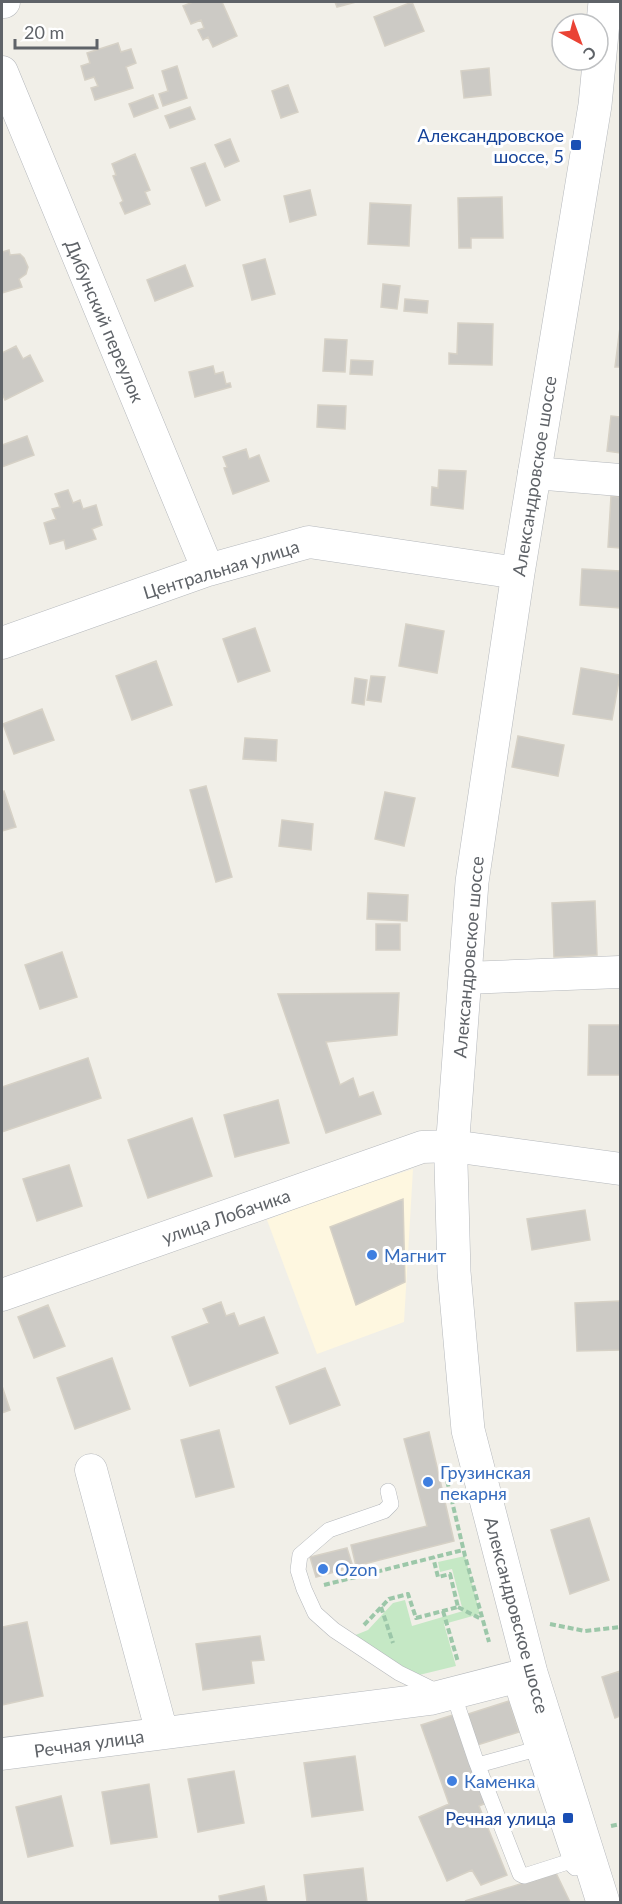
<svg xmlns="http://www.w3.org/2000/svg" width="622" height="1904" font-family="Lato,sans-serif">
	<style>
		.commercial { fill: #fef7e0 }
		.green { fill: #c5e8c5 }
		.building { fill: #cccac5; stroke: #d6d1c6; stroke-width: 1.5 }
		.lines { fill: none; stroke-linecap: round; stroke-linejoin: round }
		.service-casing { stroke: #b5b8bc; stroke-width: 16 }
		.minor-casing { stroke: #b5b8bc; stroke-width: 33 }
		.tertiary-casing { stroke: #b5b8bc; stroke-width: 34 }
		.path { stroke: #9cc7a9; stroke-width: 4; stroke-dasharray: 6 3; stroke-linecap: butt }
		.service { stroke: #fff; stroke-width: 15 }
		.minor { stroke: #fff; stroke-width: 32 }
		.tertiary { stroke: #fff; stroke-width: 33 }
		.transit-dot { fill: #1a4fb4; stroke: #fff; stroke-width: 2 }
		.shop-dot { fill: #3f7fe0; stroke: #fff; stroke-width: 2 }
		.labels { text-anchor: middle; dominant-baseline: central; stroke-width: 6; stroke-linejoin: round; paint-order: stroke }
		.transit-label { font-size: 18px; fill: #164399; stroke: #fff; text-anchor: end }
		.street-label { font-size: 18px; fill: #5f6368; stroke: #fff }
		.shop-label { font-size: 18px; fill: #366cbe; stroke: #fff; text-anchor: start }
	</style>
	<rect width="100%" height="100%" fill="#f1efe8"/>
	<!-- commercial -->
	<path class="commercial" d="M413,1169L404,1322L317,1354L267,1220L325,1197Z"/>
	<!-- green -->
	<path class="green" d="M465,1556L480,1614L444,1624L456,1666L419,1675L392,1662L353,1636L368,1630L393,1603L405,1600L412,1626L463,1611L452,1569L440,1572L438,1562Z"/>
	<!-- building -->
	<path class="building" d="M193,2H222L237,36L213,47L208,37L203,40L198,30L204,28L201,20L191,24L183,6Z
		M335,2H356L337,7Z
		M412,2L424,31L385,46L374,17Z
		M118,43L121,52L131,49L136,63L126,67L133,88L95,100L91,88L98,86L94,77L85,80L81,66L90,63L87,53Z
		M177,66L187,98L163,106L159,94L168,91L162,71Z
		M489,68L491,95L464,98L461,71Z
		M288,85L298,112L281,118L272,91Z
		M153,95L158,108L134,117L129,104Z
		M190,107L195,119L170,128L165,116Z
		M230,139L239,161L225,167L215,145Z
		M135,154L150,190L145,192L150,204L125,214L120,203L123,201L113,176L116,175L112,164Z
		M205,163L220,200L206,206L191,168Z
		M310,190L316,215L290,222L284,196Z
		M502,197L503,238H471V248H459L458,198Z
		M370,203L411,205L409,246L368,244Z
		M9,250L10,255L20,254L24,258L28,267L26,274L19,279L22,287L2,293V252Z
		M265,259L275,294L252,300L243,265Z
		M185,265L193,286L155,301L147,280Z
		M383,284L400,286L397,309L381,307Z
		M405,299L428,301L427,313L404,311Z
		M458,323L493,324L492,365L449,364V353L457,354Z
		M620,327V367H615Z
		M325,339L347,340L345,372L323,371Z
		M16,346L23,359L30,355L43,381L5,400L2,393V353Z
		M351,360L373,361L372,375L350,374Z
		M213,366L215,374L223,372L226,384L230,383L231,387L195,397L189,372Z
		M318,405L346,406L345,429L317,427Z
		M611,416L620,417V453L607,451Z
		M27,436L34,455L2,467V445Z
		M246,449L249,459L259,455L269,481L233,494L224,468L227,467L223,457Z
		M439,470L466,471L463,509L431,505L432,487L438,488Z
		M68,490L73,503L80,500L83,509L96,505L102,525L92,529L96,539L66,549L64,540L50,544L44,523L56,519L52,509L60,507L55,494Z
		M611,496L620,497V548L608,547Z
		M582,569L620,571V608L580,605Z
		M406,624L444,631L437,673L399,666Z
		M255,628L270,671L238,682L223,639Z
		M156,661L172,705L132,720L116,676Z
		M581,668L620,675L612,720L573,714Z
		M371,676L385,677L381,702L367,700Z
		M355,678L367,680L364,705L352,703Z
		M42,709L54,740L14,754L3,724Z
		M518,736L564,745L558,776L512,767Z
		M245,738L277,740L276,761L243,759Z
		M206,786L232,877L216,882L190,790Z
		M4,791L16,827L2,831V792Z
		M385,792L415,798L404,846L375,839Z
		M282,820L313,824L311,850L279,846Z
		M368,893L408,895L407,921L367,919Z
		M595,901L597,955L554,957L552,903Z
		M376,924H400V950H376Z
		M62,952L77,997L40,1009L25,965Z
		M399,993L397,1035L326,1042L340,1085L353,1078L359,1097L373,1092L381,1114L326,1133L278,994Z
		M589,1025H620V1075H588Z
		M88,1058L101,1098L2,1132V1087Z
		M278,1100L289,1143L235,1157L224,1115Z
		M192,1118L212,1176L148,1198L128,1140Z
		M69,1165L82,1206L37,1221L23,1179Z
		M403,1199L405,1282L356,1305L330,1227Z
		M585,1210L590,1240L532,1250L527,1219Z
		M620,1301V1350L577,1351L575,1303Z
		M221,1302L226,1316L234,1313L239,1326L264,1317L278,1353L190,1386L172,1337L209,1323L203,1309Z
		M48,1305L65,1346L34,1358L18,1317Z
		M112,1358L130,1409L75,1429L57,1378Z
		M325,1368L340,1405L290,1424L276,1387Z
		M2,1386L10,1410L2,1413Z
		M219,1430L234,1487L196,1497L181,1440Z
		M429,1432L454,1541L356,1566L351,1545L427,1526L404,1439Z
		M589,1518L609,1580L570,1594L551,1530Z
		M347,1548L353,1567L316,1577L310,1557Z
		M27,1622L43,1696L2,1705V1627Z
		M260,1636L264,1660L251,1661L254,1683L203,1690L196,1644Z
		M620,1671V1716L615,1718L602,1677Z
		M509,1701L519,1732L474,1746L465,1715Z
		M453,1715L486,1803L479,1806L507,1875L481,1885L472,1870L447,1881L419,1817L449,1804L421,1725Z
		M355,1756L363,1810L312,1817L304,1763Z
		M234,1771L244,1823L198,1832L188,1779Z
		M149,1784L157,1837L111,1844L102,1792Z
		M61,1796L73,1846L28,1857L16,1807Z
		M363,1868L367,1902H307L304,1875Z
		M556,1873L570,1902H530L529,1901L523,1902L465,1901Z
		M264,1886L267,1902H220L219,1896Z"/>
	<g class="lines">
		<!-- service casing -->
		<g class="service-casing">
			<path id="service" d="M388,1491L391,1504L384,1511L329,1530L300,1555L298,1570L304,1589L315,1613L334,1630L399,1673L440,1693
				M510,1679L572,1865L575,1868
				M453,1693L476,1761L520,1874L524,1876L571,1861
				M478,1765L533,1750"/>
		</g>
		<!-- minor casing -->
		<g class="minor-casing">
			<path id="minor" d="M2,2H4
				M2,72L208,570
				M534,473L620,480
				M2,643L208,570L309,542L518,573
				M465,978L620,972
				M2,1295L422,1147L452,1146L620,1169
				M91,1470L162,1733
				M2,1754L430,1699L531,1673"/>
		</g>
		<!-- tertiary casing -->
		<g class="tertiary-casing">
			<path id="tertiary" d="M603,1902L531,1673L468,1430L454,1272L451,1164L472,882L518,573L595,105L605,2"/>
		</g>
		<!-- path -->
		<path class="path" d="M445,1472L465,1556L489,1642
			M324,1585L463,1550
			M381,1607L393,1643
			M458,1607L481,1619
			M443,1611L458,1662
			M550,1624L585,1631L620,1627
			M364,1625L389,1599L408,1594L416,1618L458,1607L450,1574L438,1577L433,1557
			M611,1826L620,1824"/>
		<!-- service -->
		<use href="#service" class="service"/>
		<!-- minor -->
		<use href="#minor" class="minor"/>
		<!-- tertiary -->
		<use href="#tertiary" class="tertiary"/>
	</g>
	<!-- markers -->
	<g class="transit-dot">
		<rect x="570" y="139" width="12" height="12" rx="3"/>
		<rect x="562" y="1812" width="12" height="12" rx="3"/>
	</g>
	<g class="shop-dot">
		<circle cx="372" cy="1255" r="6"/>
		<circle cx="428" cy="1482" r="6"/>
		<circle cx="323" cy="1569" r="6"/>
		<circle cx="452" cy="1781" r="6"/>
	</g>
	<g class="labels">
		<!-- transit labels -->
		<g class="transit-label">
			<text x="564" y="135">Александровское<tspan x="564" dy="21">шоссе, 5</tspan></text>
			<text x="556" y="1818">Речная улица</text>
		</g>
		<!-- street labels -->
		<g class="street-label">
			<text transform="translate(105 321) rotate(67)">Дибунский переулок</text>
			<text transform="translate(534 476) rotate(-81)">Александровское шоссе</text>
			<text transform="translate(221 569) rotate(-17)">Центральная улица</text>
			<text transform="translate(468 957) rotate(-85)">Александровское шоссе</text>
			<text transform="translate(226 1216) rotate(-19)">улица Лобачика</text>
			<text transform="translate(517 1615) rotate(75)">Александровское шоссе</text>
			<text transform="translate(89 1743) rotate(-8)">Речная улица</text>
		</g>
		<!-- shop labels -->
		<g class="shop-label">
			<text x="384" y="1255">Магнит</text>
			<text x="440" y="1472">Грузинская<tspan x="440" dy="21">пекарня</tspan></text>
			<text x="335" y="1569">Ozon</text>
			<text x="464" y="1781">Каменка</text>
		</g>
	</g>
	<!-- border -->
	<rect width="622" height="1904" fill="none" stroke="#5f6368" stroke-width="6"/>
	<!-- north arrow -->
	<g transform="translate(580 42) rotate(139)"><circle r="28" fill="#ffffff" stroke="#bfc1c3" stroke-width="1.5"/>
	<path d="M0-4.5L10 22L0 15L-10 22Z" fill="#ea4335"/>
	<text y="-9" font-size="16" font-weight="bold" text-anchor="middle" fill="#5f6368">С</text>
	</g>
	<!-- scale -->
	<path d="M15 39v9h82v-9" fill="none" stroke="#5f6368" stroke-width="3"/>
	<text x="24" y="39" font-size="18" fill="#5f6368" stroke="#ffffff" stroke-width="4.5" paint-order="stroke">20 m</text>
</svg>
